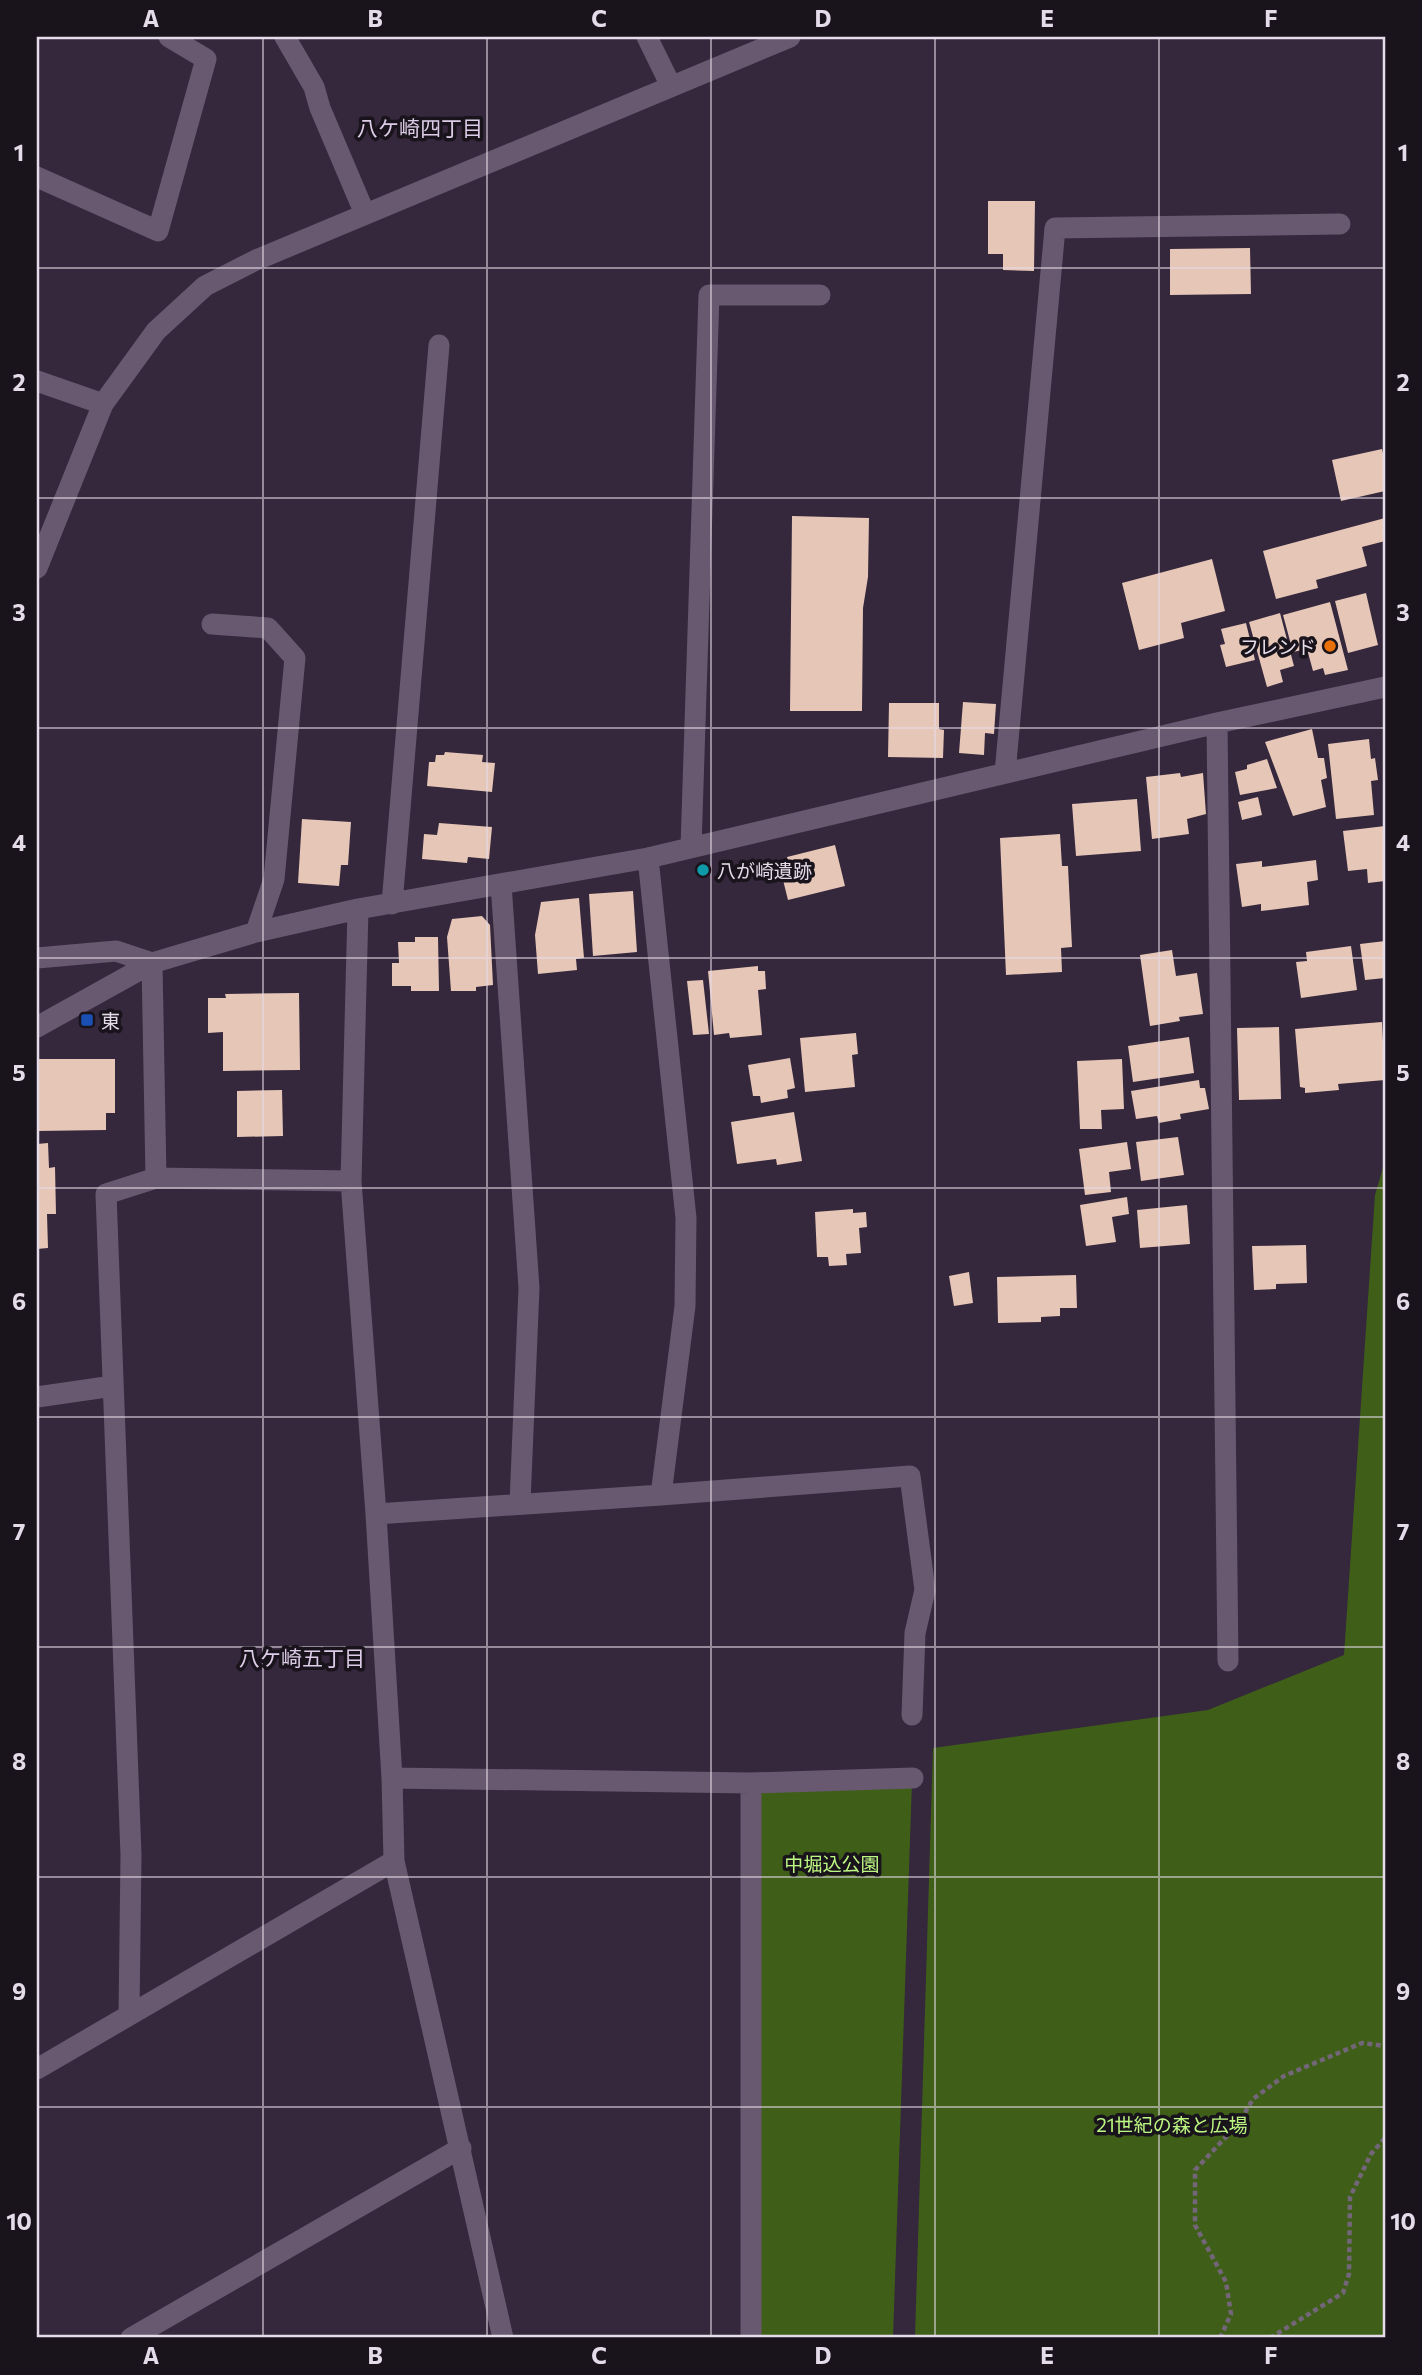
<svg xmlns="http://www.w3.org/2000/svg" width="1422" height="2375" font-family="Commissioner,'Noto Sans JP',sans-serif">
	<style>
		.green { fill: #3f5f19 }
		.building { fill: #e6c6b7 }
		.lines { fill: none; stroke-linecap: round; stroke-linejoin: round }
		.path { stroke: #726678; stroke-width: 4.5; stroke-dasharray: 5 3.5; stroke-linecap: butt }
		.minor { stroke: #685970; stroke-width: 21 }
		.grid { fill: none; stroke: #e5dcea; stroke-width: 2; stroke-opacity: 0.55 }
		.food-dot { fill: #e8710a; stroke: #19131c; stroke-width: 2.5 }
		.culture-dot { fill: #0f9aa8; stroke: #19131c; stroke-width: 2.5 }
		.transit-dot { fill: #1a4fb4; stroke: #19131c; stroke-width: 2.5 }
		.labels { text-anchor: middle; dominant-baseline: central; stroke-width: 7; stroke-linejoin: round; paint-order: stroke }
		.poi-label { font-size: 19px; fill: #e5dcea; stroke: #19131c; text-anchor: start }
		.park-label { font-size: 19px; fill: #bcf782; stroke: #19131c }
		.neighbourhood-label { font-size: 21px; fill: #ddcce7; stroke: #19131c }
		.neatline { fill: none; stroke: #e5dcea; stroke-width: 2.5 }
		.grid-label { font-size: 23px; text-anchor: middle; font-weight: bold; fill: #e5dcea }
	</style>
	<rect width="100%" height="100%" fill="#35273c"/>
	<!-- green -->
	<path class="green" d="M1385,1161V2338H915L933,1748L1208,1710L1344,1655L1375,1195Z
		M912,1781L893,2338H756L754,1787Z"/>
	<!-- building -->
	<path class="building" d="M988,201H1035L1034,271L1003,270V254H988Z
		M1250,248L1251,294L1170,295V249Z
		M1382,449L1385,462V491L1341,501L1332,460Z
		M792,516L869,518L868,577L863,608L862,711H790Z
		M1385,518V541L1362,547L1367,566L1316,580L1318,588L1276,599L1263,551Z
		M1212,559L1225,611L1181,623L1184,638L1139,650L1122,583Z
		M1366,593L1378,645L1348,653L1335,601Z
		M1330,602L1348,670L1325,675L1323,668L1313,671L1307,649L1293,652L1283,615Z
		M1280,613L1294,666L1280,670L1283,682L1267,687L1249,622Z
		M1246,623L1255,660L1226,667L1220,645L1225,644L1221,629Z
		M963,702L996,704L994,734L985,733L984,755L959,753Z
		M889,703H939V729L944,730L943,758L888,757Z
		M1312,729L1318,758H1324L1327,778L1321,780L1326,807L1293,816L1265,742Z
		M1369,739L1371,759L1375,758L1378,780L1371,781L1374,815L1336,819L1328,744Z
		M445,752L483,755L482,762L495,763L492,792L427,786L429,762H435L436,755H444Z
		M1267,759L1277,788L1240,795L1235,772L1247,769V765Z
		M1180,773L1181,777L1203,773L1206,814L1187,819L1189,834L1152,839L1146,777Z
		M1258,797L1262,815L1242,820L1238,802Z
		M1137,799L1141,851L1076,856L1072,804Z
		M302,819L351,822L348,865H341L339,886L298,883Z
		M439,823L492,827L489,859L468,857L467,863L422,859L424,834L437,835Z
		M1385,826V881L1368,883L1367,869L1348,871L1343,831Z
		M1060,834L1062,866H1068L1072,947L1061,948L1062,972L1006,975L1000,838Z
		M835,845L845,886L788,900L781,872L790,870L787,857Z
		M1316,860L1318,880L1307,882L1309,905L1261,911V904L1242,907L1236,864L1262,861V867Z
		M633,891L637,952L593,956L589,894Z
		M579,898L584,958L576,959L577,970L538,974L535,935L541,902Z
		M482,916L490,925L493,985L476,987V991H451L447,937L452,919Z
		M415,937H438L439,991H411V986H392V963H399L398,942H415Z
		M1385,941V978L1365,980L1360,944Z
		M1351,946L1357,990L1301,998L1296,962L1307,961L1306,952Z
		M1172,950L1176,976L1197,973L1203,1014L1179,1017L1180,1021L1150,1026L1140,955Z
		M758,966V971H765L766,989L758,990L762,1035L730,1038L729,1033L714,1035L708,971Z
		M703,980L709,1034L693,1035L687,981Z
		M299,993L300,1070L223,1071V1032L208,1033V998H226L225,994Z
		M1382,1022L1385,1080L1338,1084L1339,1090L1305,1093V1088L1300,1087L1295,1029Z
		M1279,1027L1281,1099L1239,1100L1237,1028Z
		M856,1033L858,1054L852,1055L855,1087L805,1092L800,1038Z
		M1189,1037L1194,1073L1133,1082L1128,1046Z
		M790,1058L795,1088L787,1090L788,1098L761,1103L760,1096H753L748,1065Z
		M37,1059H115V1113H106V1130L37,1131Z
		M1122,1059L1124,1109L1101,1110L1102,1129H1080L1077,1061Z
		M1199,1080L1200,1088H1205L1209,1109L1180,1114L1181,1119L1159,1123L1157,1116L1136,1119L1131,1091Z
		M282,1090L283,1136L237,1137V1091Z
		M794,1112L802,1161L777,1165L776,1159L737,1164L731,1122Z
		M1178,1137L1184,1175L1141,1181L1136,1142Z
		M1127,1142L1131,1169L1109,1172L1111,1192L1085,1195L1079,1149Z
		M48,1143L49,1168L55,1167L56,1214H47L48,1248L37,1249V1144Z
		M1127,1197L1129,1214L1112,1217L1116,1242L1086,1246L1080,1205Z
		M1187,1205L1190,1244L1140,1248L1137,1210Z
		M853,1209V1213L866,1212L867,1227L859,1228L861,1253L846,1254L847,1265L829,1266L828,1257H817L815,1212Z
		M1306,1245L1307,1283L1276,1284V1289L1254,1290L1252,1246Z
		M969,1272L973,1303L954,1306L949,1276Z
		M1076,1275L1077,1308H1060V1316L1041,1317V1322L998,1323L997,1277Z"/>
	<g class="lines">
		<!-- path -->
		<path class="path" d="M1220,2338L1231,2314L1226,2282L1195,2225V2170L1239,2123L1253,2099L1284,2076L1362,2043L1385,2046
			M1270,2338L1343,2293L1349,2274L1350,2197L1371,2154L1385,2138"/>
		<!-- minor -->
		<path class="minor" d="M285,37L314,87L320,108L365,214
			M647,37L671,86
			M37,177L158,231L206,59L169,37
			M37,381L103,404
			M37,568L103,404L156,331L205,286L256,260L790,37
			M212,624L268,628L295,658L274,879L256,932
			M1217,723L1228,1661
			M1005,773L1055,228L1340,224
			M691,847L709,295H820
			M648,858L686,1218L685,1306L661,1495
			M501,884L529,1288L520,1503
			M392,904L439,345
			M358,909L351,1181L376,1514L392,1778L394,1861L503,2338
			M37,958L116,951L152,963L156,1178
			M37,1027L152,963L256,932L358,909L648,858L1217,723L1385,687
			M37,1397L113,1386
			M376,1514L661,1495L910,1476L925,1590L915,1633L912,1715
			M392,1778L751,1783L913,1778
			M129,2015L131,1855L106,1194L156,1178L351,1181
			M37,2069L394,1861
			M131,2338L461,2148
			M751,2338V1783"/>
	</g>
	<!-- grid -->
	<path class="grid" d="M263,37V2338M487,37V2338M711,37V2338M935,37V2338M1159,37V2338M37,268H1385M37,498H1385M37,728H1385M37,958H1385M37,1188H1385M37,1417H1385M37,1647H1385M37,1877H1385M37,2107H1385"/>
	<!-- markers -->
	<circle class="food-dot" cx="1330" cy="646" r="7"/>
	<circle class="culture-dot" cx="703" cy="870" r="7"/>
	<rect class="transit-dot" x="80" y="1013" width="14" height="14" rx="3.5"/>
	<g class="labels">
		<!-- poi labels -->
		<g class="poi-label">
			<text x="1316" y="646" text-anchor="end">フレンド</text>
			<text x="717" y="870">八が崎遺跡</text>
			<text x="101" y="1020">東</text>
		</g>
		<!-- park labels -->
		<g class="park-label">
			<text x="832" y="1863">中堀込公園</text>
			<text x="1172" y="2124">21世紀の森と広場</text>
		</g>
		<!-- neighbourhood labels -->
		<g class="neighbourhood-label">
			<text x="420" y="127">八ケ崎四丁目</text>
			<text x="302" y="1657">八ケ崎五丁目</text>
		</g>
	</g>
	<!-- border -->
	<rect width="1422" height="2375" fill="none" stroke="#19131c" stroke-width="77"/>
	<rect x="38" y="38" width="1346" height="2298" class="neatline"/>
	<g class="grid-label">
		<text x="151" y="27">A</text>
		<text x="375" y="27">B</text>
		<text x="599" y="27">C</text>
		<text x="823" y="27">D</text>
		<text x="1047" y="27">E</text>
		<text x="1271" y="27">F</text>
		<text x="19" y="161">1</text>
		<text x="1403" y="161">1</text>
		<text x="19" y="391">2</text>
		<text x="1403" y="391">2</text>
		<text x="19" y="621">3</text>
		<text x="1403" y="621">3</text>
		<text x="19" y="851">4</text>
		<text x="1403" y="851">4</text>
		<text x="19" y="1081">5</text>
		<text x="1403" y="1081">5</text>
		<text x="19" y="1310">6</text>
		<text x="1403" y="1310">6</text>
		<text x="19" y="1540">7</text>
		<text x="1403" y="1540">7</text>
		<text x="19" y="1770">8</text>
		<text x="1403" y="1770">8</text>
		<text x="19" y="2000">9</text>
		<text x="1403" y="2000">9</text>
		<text x="19" y="2230">10</text>
		<text x="1403" y="2230">10</text>
		<text x="151" y="2364">A</text>
		<text x="375" y="2364">B</text>
		<text x="599" y="2364">C</text>
		<text x="823" y="2364">D</text>
		<text x="1047" y="2364">E</text>
		<text x="1271" y="2364">F</text>
	</g>
</svg>
